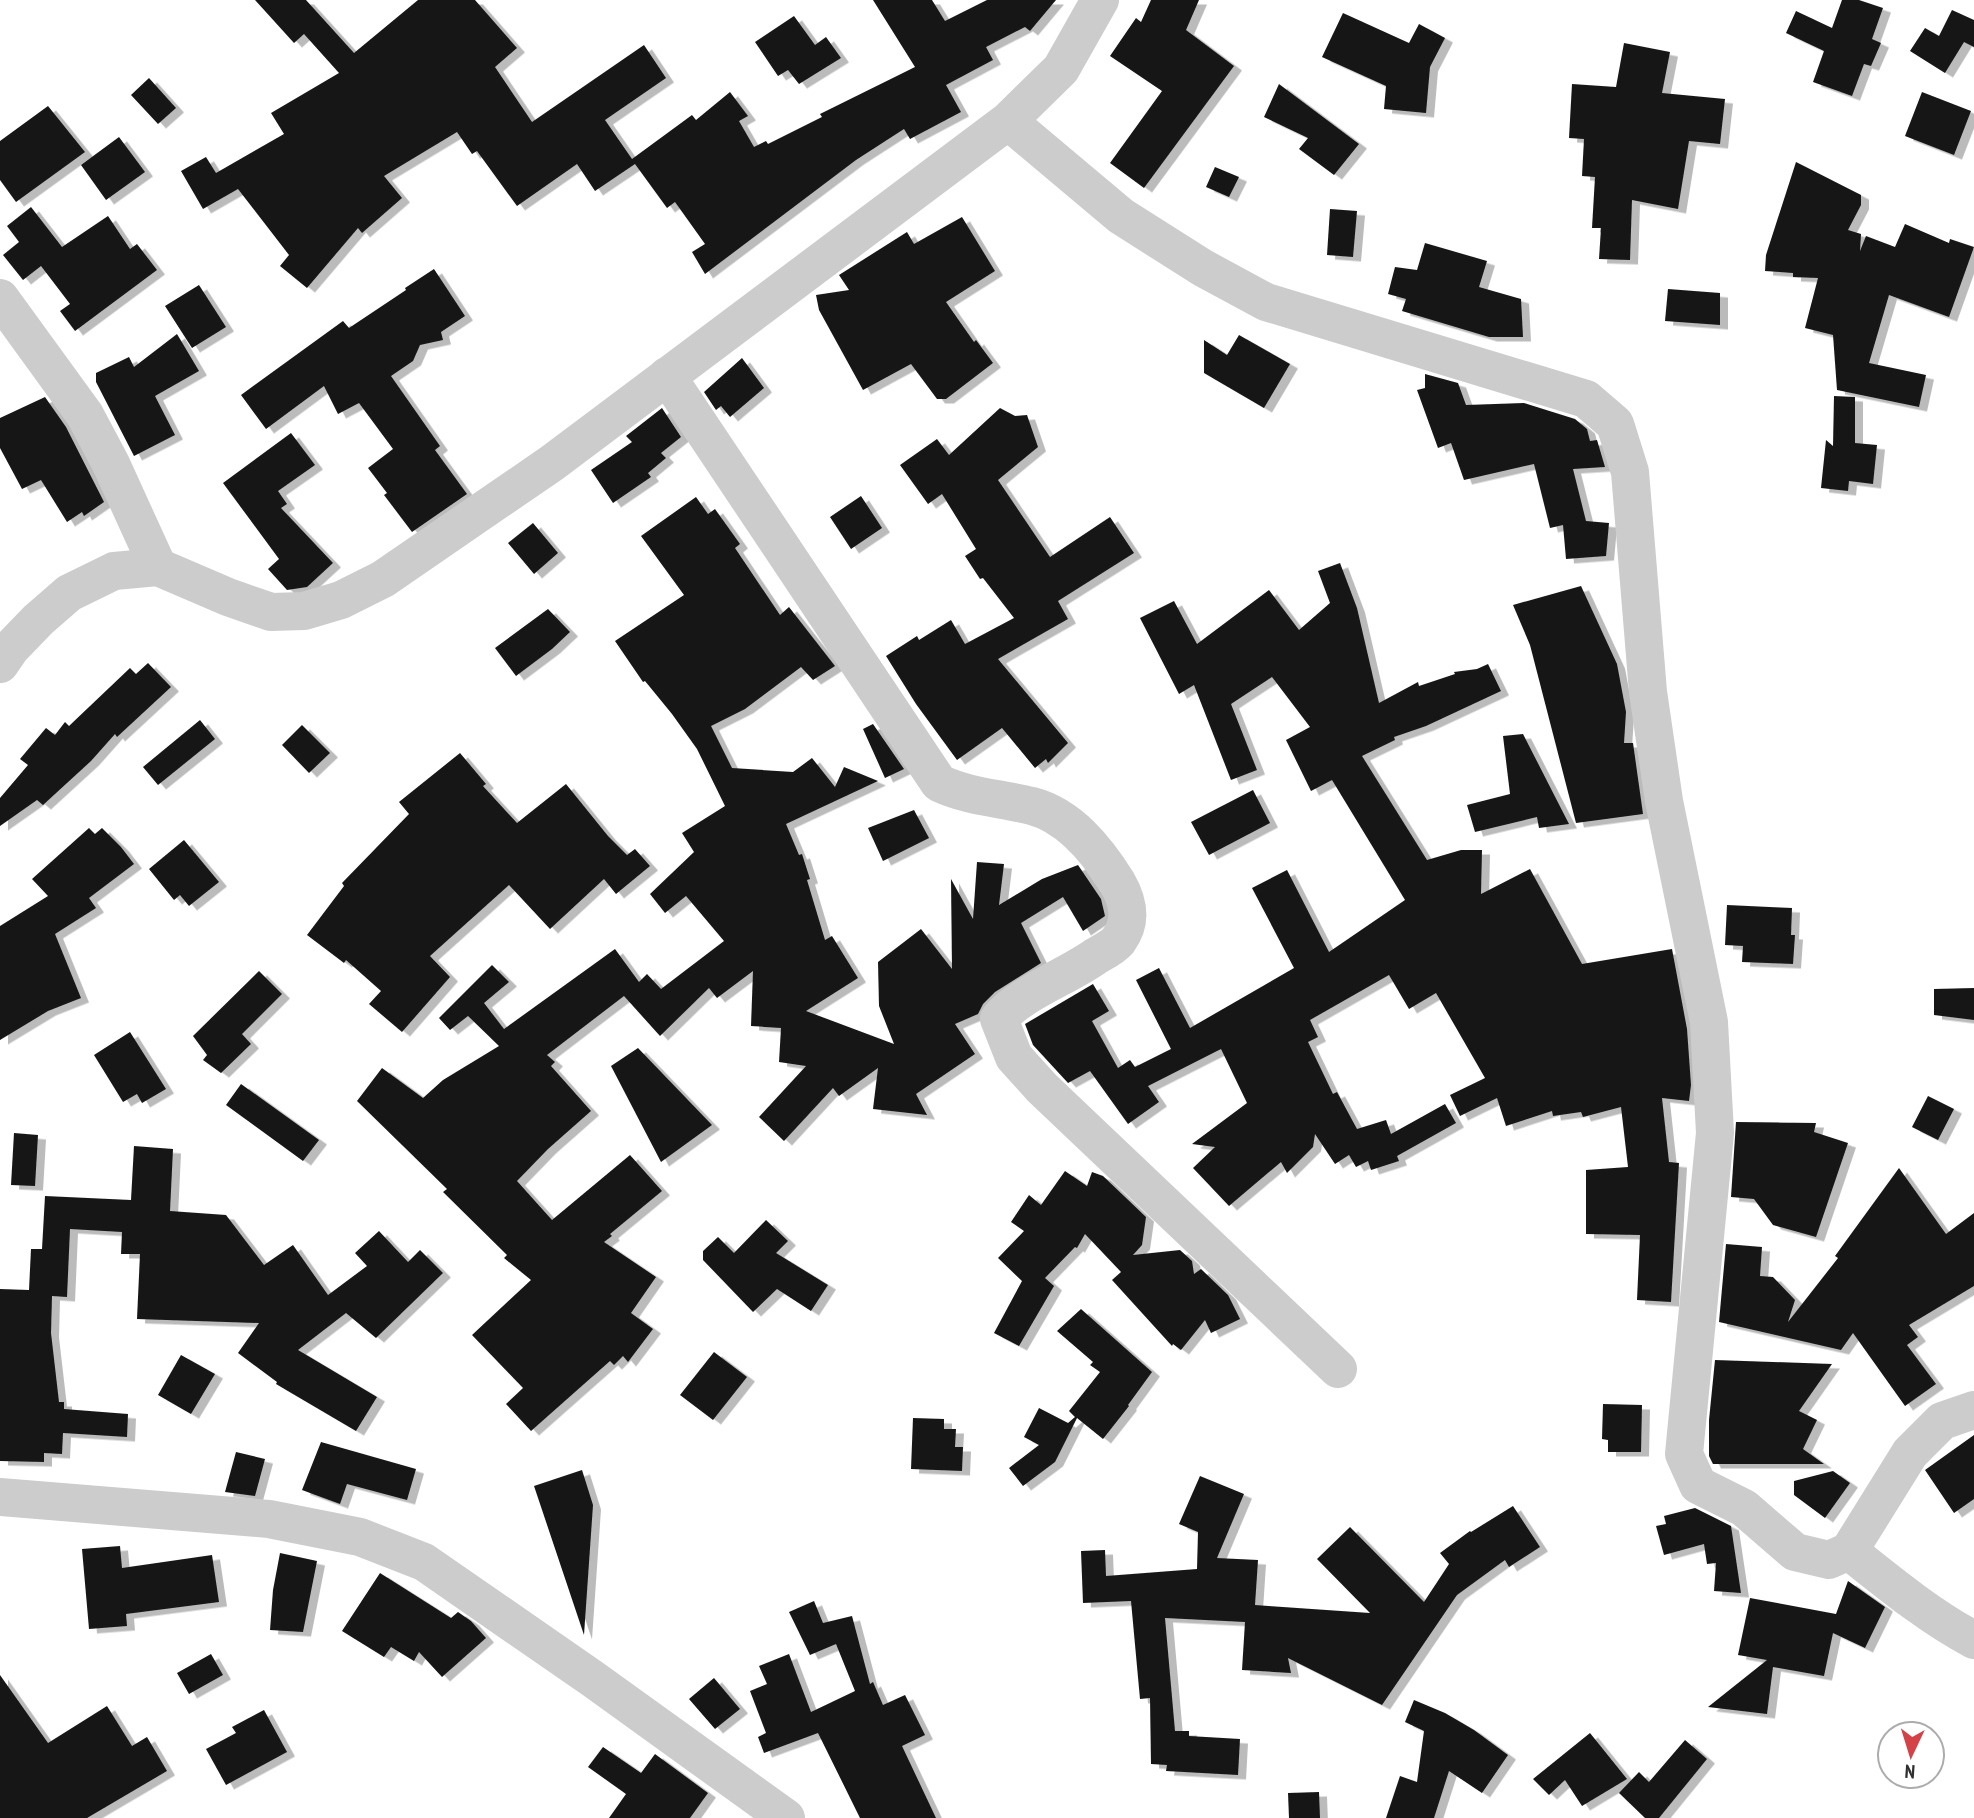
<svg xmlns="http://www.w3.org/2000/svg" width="1974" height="1818" font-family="'PT Sans Narrow',sans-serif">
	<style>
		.building { fill: #161616; filter: url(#shadow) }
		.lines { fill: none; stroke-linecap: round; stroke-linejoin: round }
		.minor { stroke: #ccc; stroke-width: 38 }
	</style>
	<defs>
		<filter id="shadow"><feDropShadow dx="8" dy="4.5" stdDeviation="0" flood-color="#0004"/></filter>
	</defs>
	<rect width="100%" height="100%" fill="#fff"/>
	<!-- building -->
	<path class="building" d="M255,0H306L354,53L418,0H475L517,48L495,67L532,122L644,45L666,78L605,120L632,159L692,115L696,120L730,92L748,116L739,121L754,147L766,141L768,144L822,117L820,114L915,67L873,0H932L945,21L987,0H1056L1030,31L1025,27L986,47L993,60L946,85L961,112L910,139L904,129L856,160L705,274L692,252L705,244L675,202L667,208L635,164L595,191L577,164L517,206L477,151L472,154L457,132L384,176L402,198L362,233L358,228L307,288L280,266L289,255L238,189L203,209L181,171L206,157L216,173L284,134L271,113L339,73L304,34L294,43Z
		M1151,0H1199L1186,30L1234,66L1144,188L1110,163L1162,91L1110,56L1136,18L1141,22Z
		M1842,0H1859L1883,8L1872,39L1881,43L1871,66L1864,64L1852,96L1813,82L1824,51L1786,33L1796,11L1832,28Z
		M1952,10L1974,20V47L1964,42L1945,73L1910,51L1925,28L1939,36Z
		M1343,13L1409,43L1419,24L1445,38L1430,67L1426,113L1384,109L1386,86L1322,57Z
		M794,16L815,45L826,37L841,58L799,84L788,70L778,76L755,42Z
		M1624,43L1670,52L1662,93L1725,99L1720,144L1689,141L1678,209L1632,200L1630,260L1599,259L1601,228H1592L1595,177L1582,176L1584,139L1569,138L1572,84L1616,87Z
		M149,78L176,108L158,124L131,95Z
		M1279,84L1359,144L1334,175L1299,149L1308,138L1264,117Z
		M1922,92L1971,111L1954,155L1905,136Z
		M48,106L85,152L16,202L0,180V141Z
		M119,137L145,172L106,200L81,165Z
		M1796,162L1861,195V205L1848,230L1861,234L1860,251L1866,236L1895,247L1905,224L1949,243L1950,239L1974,247L1949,317L1889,295L1869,363L1926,375L1919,407L1837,390L1833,335L1805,328L1818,278L1793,277V273L1765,271L1766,255Z
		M1215,167L1239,177L1229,197L1206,187Z
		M31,207L62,247L108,216L130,249L137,244L157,270L75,331L60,311L70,304L41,266L23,280L3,255L19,242L7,226Z
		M1330,209L1357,211L1353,257L1327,255Z
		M962,217L995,271L946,302L974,342L976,340L993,363L946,399H937L911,364L863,390L819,310L816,295L849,290L839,275L907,232L914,244Z
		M1425,243L1487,261L1479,287L1521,299L1523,337H1489L1402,311L1406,299L1388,294L1395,267L1417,270Z
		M434,269L465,316L441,332L443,340L420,345L413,361L391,376L440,446L435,450L467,494L412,532L384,495L387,493L368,468L393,449L359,403L338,414L324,386L266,429L241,395L343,321L349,328L406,290L405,288Z
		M199,285L226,327L192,348L165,306Z
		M1668,289L1720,293V325L1665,321Z
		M177,334L199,371L155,396L175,435L134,456L96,382V373L129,357L134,367Z
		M1239,335L1290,364L1264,408L1204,373V340L1227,355Z
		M742,358L764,388L730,417L721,406L716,410L704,392Z
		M1425,374L1458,383L1466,405L1524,403L1575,419L1587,429L1590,441L1597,440L1605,467L1573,469L1586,521L1609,523L1606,556L1566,559L1563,525L1550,528L1534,464L1464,480L1451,443L1438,448L1417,390L1425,388Z
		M1834,396L1855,397V443L1877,445L1873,484L1849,481L1848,491L1821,488L1826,440L1833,446Z
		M45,397L66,427L104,502L84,516L82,512L67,522L41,480L22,489L0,448V418Z
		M662,408L681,437L661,453L666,458L648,473L651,477L613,503L591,470L632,442L626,436Z
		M1000,408L1015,416L1027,415L1038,447L998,480L1050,557L1110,517L1134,553L1058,601L1068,619L998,659L1068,743L1048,763L1046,759L1035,768L1002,728L957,760L916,704L886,656L917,636L919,640L951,620L965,644L1014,618L983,578L980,579L965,556L976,549L942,494L928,504L900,465L937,439L949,455Z
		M291,433L315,465L278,491L287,504L281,508L333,563L307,587L287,590L268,569L279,559L223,483Z
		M861,496L882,528L851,549L830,517Z
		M696,497L708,514L715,509L740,544L735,548L780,615L789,607L835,666L813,680L801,667L745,709L711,726L732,768L793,772L812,758L835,787L844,767L878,781L786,824L799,855L802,854L810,879L807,880L825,940L832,936L858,978L806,1011L894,1044L879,1006L878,962L921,929L952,969L951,879L973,919L977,862L1004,864L999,905L1042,879L1078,865L1101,899L1105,916L1083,931L1063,897L1021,923L1041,963L995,992L983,1004L978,1014L955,1024L975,1054L916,1094L927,1115L873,1109L878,1068L839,1096L833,1088L784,1141L759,1117L806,1066L779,1062L781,1028L751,1026L753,971L717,998L709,988L660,1036L624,996L547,1055L555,1062L551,1066L591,1111L548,1149L517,1181L552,1220L630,1155L662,1191L610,1234L612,1236L604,1242L656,1277L631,1313L653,1329L628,1362L623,1356L614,1365L610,1361L531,1431L506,1404L523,1388L472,1335L531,1280L504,1258L507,1255L443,1192L447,1189L357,1101L382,1068L423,1098L443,1080L499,1046L468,1016L450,1030L439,1018L492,965L509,982L484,1003L504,1029L615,949L639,982L647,974L661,989L724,941L686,896L665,913L650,894L694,852L682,833L725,806L697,749L672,714L645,681L643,682L615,641L684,595L641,536Z
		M533,523L558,553L534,574L508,543Z
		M1340,563L1357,608L1379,703L1418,682L1419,686L1455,674L1454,672L1477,669L1488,664L1501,691L1426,726L1394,737L1395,740L1362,756L1427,860L1461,850H1482L1481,894L1530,869L1582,964L1672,949L1687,1029L1691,1085L1689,1101L1662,1098L1669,1162L1679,1163L1671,1302L1637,1300L1640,1235L1586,1234V1170L1628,1167L1621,1107L1583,1117L1581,1112L1553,1116L1552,1111L1506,1126L1497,1098L1460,1116L1450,1095L1485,1078L1436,993L1409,1009L1389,975L1310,1020L1318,1037L1308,1042L1333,1094L1337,1092L1357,1129L1386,1120L1391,1134L1445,1104L1456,1123L1397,1156L1399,1161L1371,1170L1368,1161L1356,1167L1349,1155L1335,1164L1315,1134L1313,1147L1287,1173L1281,1162L1229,1206L1193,1168L1215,1147L1192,1144L1247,1103L1221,1049L1148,1086L1159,1102L1128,1124L1090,1071L1068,1083L1033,1045L1025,1024L1093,984L1109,1011L1092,1021L1118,1068L1130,1060L1135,1067L1171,1049L1136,980L1159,968L1190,1028L1294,968L1252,888L1287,870L1329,952L1405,900L1332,780L1311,791L1286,740L1310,727L1272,677L1231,704L1257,770L1231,780L1194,685L1179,694L1140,618L1174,601L1197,644L1269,590L1299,630L1330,603L1318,571Z
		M1581,586L1617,664L1626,712L1624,743H1633L1643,814L1576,823L1530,645L1513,605Z
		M548,609L570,632L552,649L516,676L495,648Z
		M148,663L171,687L117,737L115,734L91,761L43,805L37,800L0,826V798L28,765L20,759L46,728L55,735L65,722L69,726L130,668L136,674Z
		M200,720L215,739L158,785L143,767Z
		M873,724L904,769L885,778L863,729Z
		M302,725L330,753L309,773L282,745Z
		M1523,734L1569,824L1539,828L1537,817L1475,832L1467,805L1510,794L1503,736Z
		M460,753L486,784L483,786L517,823L566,784L608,836L627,855L635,849L650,866L616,894L604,879L550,929L509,885L430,956L450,977L402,1032L369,1004L381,991L346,960L344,963L307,935L344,886L342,883L409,814L399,802Z
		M1253,790L1270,823L1209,855L1191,822Z
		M914,810L929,838L883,861L868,828Z
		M89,828L95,834L102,828L121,847L134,864L89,898L96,908L55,934L81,998L48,1011L0,1040V926L48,896L32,879Z
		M184,840L219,882L189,906L180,895L174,900L149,869Z
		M1727,905L1792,908L1791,935H1795L1793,964L1742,962L1743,946L1725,945Z
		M259,971L282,994L242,1034L251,1044L221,1073L203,1060L207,1055L193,1036Z
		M1974,988V1020L1934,1015V989Z
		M130,1032L166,1089L142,1103L137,1094L123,1102L94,1055Z
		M638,1048L712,1125L661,1162L611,1066Z
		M241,1084L319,1140L303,1161L226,1105Z
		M1928,1096L1954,1109L1938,1140L1912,1127Z
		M1736,1122L1816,1123L1814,1132L1848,1143L1816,1237L1773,1225L1754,1199L1731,1197Z
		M14,1133L38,1135L35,1186L11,1185Z
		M134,1146L173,1149L170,1211L226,1215L264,1265L293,1245L328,1295L367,1266L355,1253L379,1231L408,1262L420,1250L443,1273L376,1338L346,1313L298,1350L377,1397L356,1431L276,1384L277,1382L238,1353L259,1323L137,1319L140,1254H121L122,1232L70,1229L67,1297L52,1296L51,1333L59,1402H64V1409L128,1414L127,1437L63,1433L62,1454L44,1453V1462L0,1461V1289L29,1290L31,1249H42L45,1196L131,1200Z
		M1899,1168L1946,1234L1974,1213V1286L1909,1325L1918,1337L1907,1345L1936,1384L1905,1406L1853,1333L1841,1350L1719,1322L1726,1244L1762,1247L1760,1276L1773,1277L1795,1300L1788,1322L1838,1258L1835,1256Z
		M1065,1171L1087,1186L1092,1172L1103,1176L1146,1217L1142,1245L1133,1255L1180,1250L1192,1261L1194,1274L1201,1269L1228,1295L1240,1319L1211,1333L1205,1320L1181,1350L1173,1344L1172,1346L1112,1280L1121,1272L1085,1234L1077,1248L1075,1247L1045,1278L1054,1286L1019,1346L994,1333L1022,1281L998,1258L1024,1231L1011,1222L1029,1195L1041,1205Z
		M766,1220L788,1241L776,1253L828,1285L811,1311L777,1289L753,1312L703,1260V1251L718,1237L734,1253Z
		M1081,1309L1152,1372L1128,1405L1129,1406L1103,1439L1077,1418L1055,1462L1023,1486L1009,1468L1039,1445L1024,1437L1039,1408L1068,1423L1075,1417L1069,1411L1100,1372L1090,1365L1093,1362L1057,1331Z
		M714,1352L747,1377L713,1420L680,1395Z
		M181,1355L215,1374L191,1414L158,1395Z
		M1715,1360L1832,1364L1799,1411L1817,1420L1803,1449L1824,1464H1713L1709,1456V1420Z
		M1603,1404L1642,1405L1641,1452H1608V1440L1602,1439Z
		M913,1418L944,1419V1429H956L955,1447H963L962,1471L911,1469Z
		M1974,1435V1499L1954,1513L1925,1470Z
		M321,1442L416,1469L407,1500L347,1484L340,1504L302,1490Z
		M236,1452L265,1459L255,1496L225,1492Z
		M582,1470L593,1505L584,1635L534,1486Z
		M1833,1471L1850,1483L1825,1518L1794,1495V1481Z
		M1200,1476L1244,1494L1217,1558L1258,1560L1255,1605L1370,1613L1317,1559L1350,1527L1424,1602L1449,1564L1440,1553L1470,1531L1471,1532L1513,1506L1540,1547L1509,1567L1505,1560L1457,1595L1382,1705L1288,1658L1291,1673L1242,1670L1245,1622L1165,1618L1175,1731H1189V1736L1240,1739L1238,1775L1166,1771L1167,1765L1151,1764L1150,1698L1140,1699L1131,1601L1083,1603L1081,1551L1105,1550L1106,1576L1197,1569L1198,1532L1179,1524Z
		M1695,1508L1731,1526L1741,1593L1714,1591L1716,1563L1707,1564L1704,1544L1664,1555L1656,1526L1666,1524L1664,1516Z
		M120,1546L122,1568L212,1555L219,1602L126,1614L127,1626L89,1629L82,1549Z
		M280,1553L317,1561L303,1632L270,1630L273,1590Z
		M380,1573L451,1618L458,1612L471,1621L486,1638L442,1677L419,1652L414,1661L391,1647L384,1657L342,1631Z
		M1848,1581L1885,1607L1865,1648L1833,1633L1824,1676L1773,1667L1767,1714L1708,1707L1767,1660L1738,1655L1750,1598L1836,1614Z
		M814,1601L823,1623L852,1616L870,1684L873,1682L883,1705L905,1695L925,1735L902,1746L936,1818H860L818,1733L764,1753L758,1737L766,1733L750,1691L767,1684L759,1666L789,1654L811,1712L855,1691L836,1644L810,1655L789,1612Z
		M211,1654L223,1675L189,1694L177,1673Z
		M0,1675L48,1743L107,1706L132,1746L147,1737L167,1771L87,1818H0Z
		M714,1678L740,1709L715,1729L689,1699Z
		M1414,1700L1445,1713L1474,1730L1508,1755L1482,1793L1449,1771L1434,1818H1386L1400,1776L1417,1782L1424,1731L1405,1722Z
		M264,1710L287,1752L226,1785L206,1749L236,1733L232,1727Z
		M1590,1733L1627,1779L1582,1806L1565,1780L1549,1795L1533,1779Z
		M1685,1740L1707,1759L1659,1818H1645L1619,1793L1639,1772L1649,1782Z
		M603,1747L641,1773L655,1754L708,1793L690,1818H609L626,1794L588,1767Z
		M1319,1792L1320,1818H1289L1288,1793Z"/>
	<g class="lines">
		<!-- minor -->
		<path class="minor" d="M1008,121L1121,216L1203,268L1266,302L1586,399L1615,424L1630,472L1648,692L1664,801L1709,1022L1715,1133L1684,1454L1698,1485L1744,1508L1795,1552L1829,1560L1849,1551L1910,1453L1942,1421L1974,1410
			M0,298L85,415L111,464L158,567
			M667,376L939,783C969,797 1000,798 1032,806C1070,816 1097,850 1117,882C1128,901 1133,921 1118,941C1113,947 1103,952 1096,956C1067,977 1020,993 999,1019L1014,1057L1042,1088L1338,1369
			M0,664L11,648L38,620L69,593L114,571L158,567L228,597L271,612L304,611L341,600L383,579L552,463L1008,121L1061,69L1100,0
			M0,1497L269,1519L360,1537L424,1562L593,1679L786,1818
			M1849,1551C1889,1583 1929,1616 1974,1640"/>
	</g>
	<!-- north arrow -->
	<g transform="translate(1911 1755) rotate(184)"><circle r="33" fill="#ffffff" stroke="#acacac" stroke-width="2"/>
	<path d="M0-5L12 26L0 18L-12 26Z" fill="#d44248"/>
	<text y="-10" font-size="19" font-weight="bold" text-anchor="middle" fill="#2f2f2f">N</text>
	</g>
</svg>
